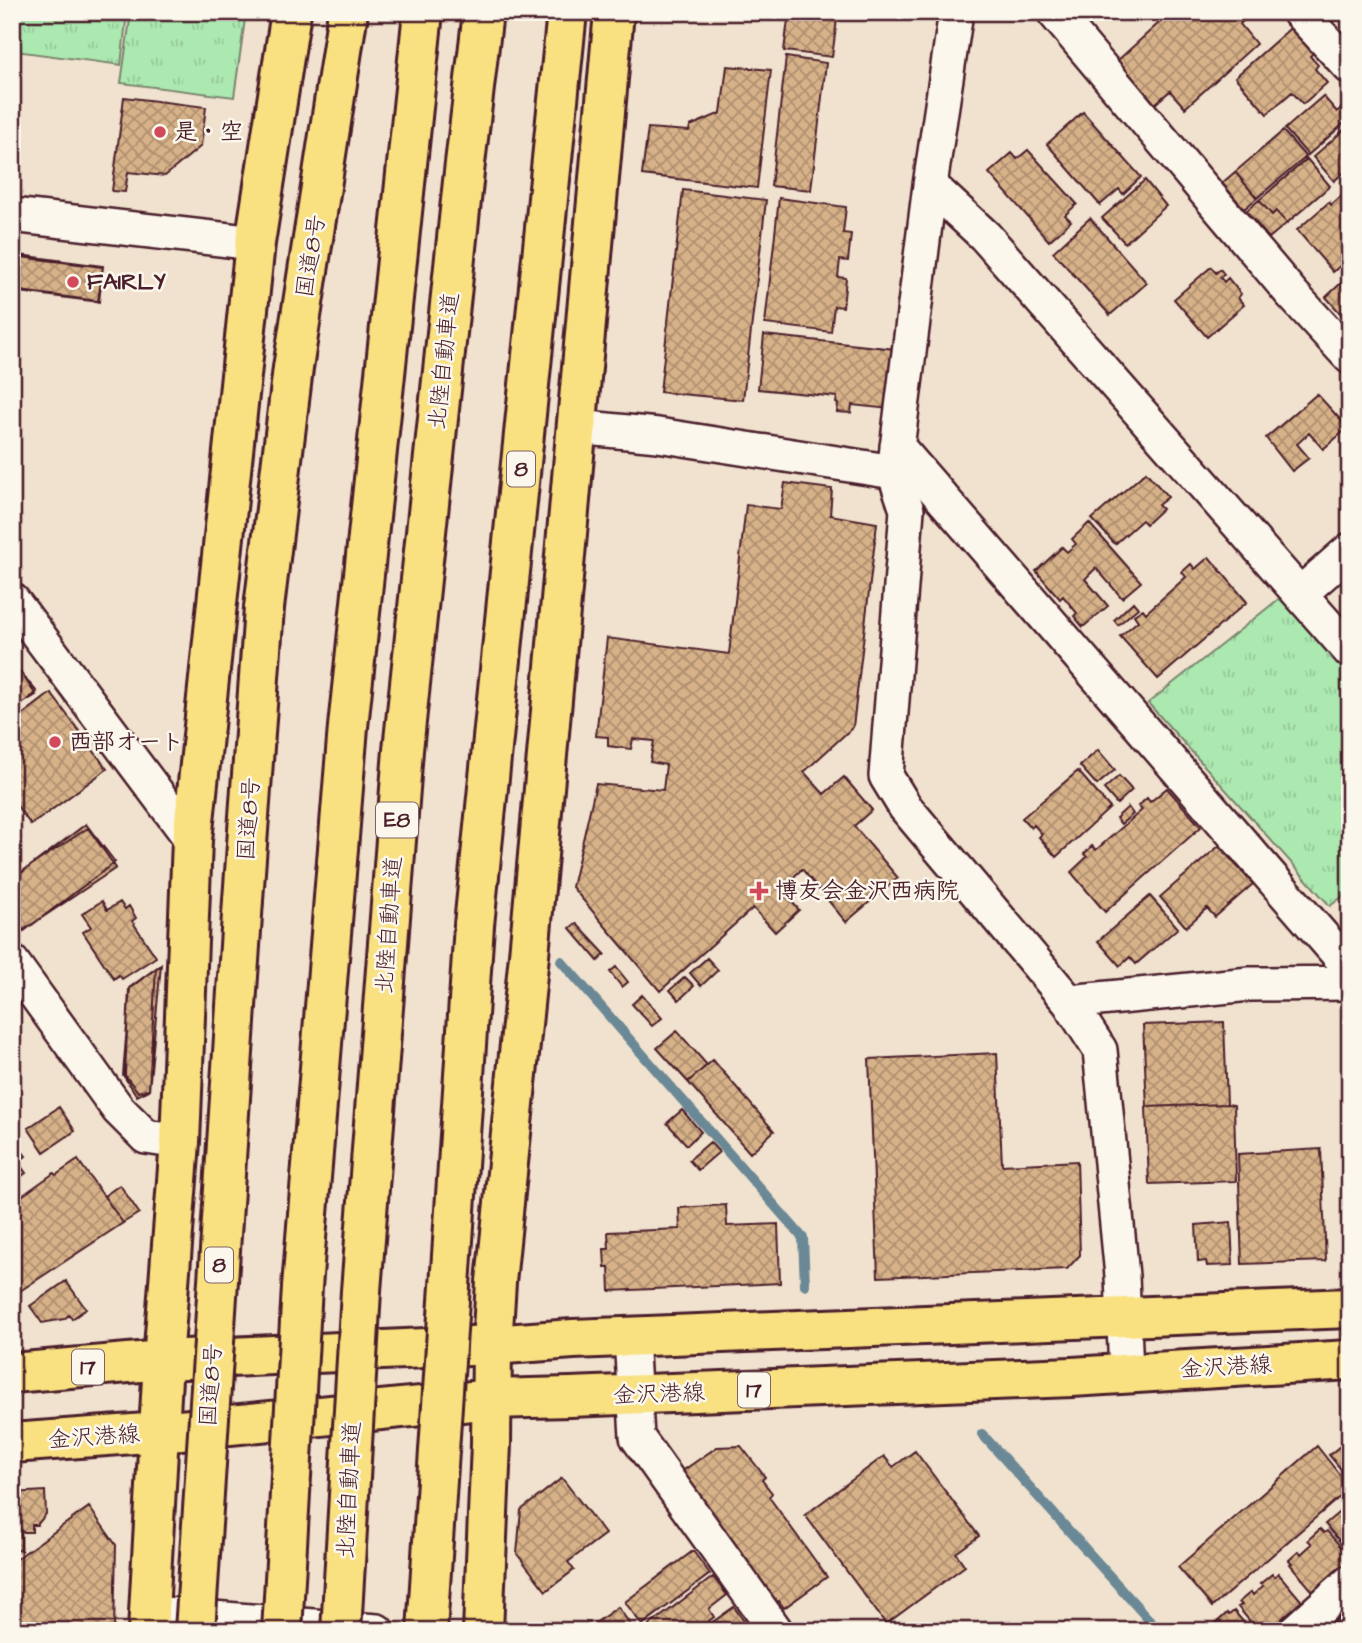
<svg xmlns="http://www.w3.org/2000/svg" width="1362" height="1643" font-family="'Architects Daughter','Klee One',sans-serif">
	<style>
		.grass { fill: url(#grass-tufts); stroke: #7a846e; stroke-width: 2 }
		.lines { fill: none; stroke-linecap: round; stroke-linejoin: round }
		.stream { stroke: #6a8895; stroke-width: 10 }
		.building { fill: url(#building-cross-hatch); stroke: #4a1f2b; stroke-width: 2 }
		.minor-casing { stroke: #4a1f2b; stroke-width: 38 }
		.major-casing { stroke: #4a1f2b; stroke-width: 44 }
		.highway-casing { stroke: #4a1f2b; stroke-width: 44 }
		.minor { stroke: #fbf7ec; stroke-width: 33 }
		.major { stroke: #f9e181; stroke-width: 38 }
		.highway { stroke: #f9e181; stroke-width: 38 }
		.highway-bridge-casing { stroke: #4a1f2b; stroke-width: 44; stroke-linecap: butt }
		.highway-bridge { stroke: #f9e181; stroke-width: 38 }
		.poi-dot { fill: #d1495b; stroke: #fbf7ec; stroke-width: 2.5 }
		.labels { text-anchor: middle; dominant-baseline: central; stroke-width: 5; stroke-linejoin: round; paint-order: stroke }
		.shield { fill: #fbf7ec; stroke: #7f6065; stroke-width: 2 }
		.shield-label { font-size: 21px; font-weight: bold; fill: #4a1f2b }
		.poi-label { font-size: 23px; font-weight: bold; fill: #4a1f2b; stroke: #fbf7ec; text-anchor: start }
		.street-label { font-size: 23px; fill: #4a1f2b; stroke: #fbf7ec }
	</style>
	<defs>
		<pattern id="grass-tufts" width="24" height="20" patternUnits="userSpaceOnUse" patternTransform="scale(1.75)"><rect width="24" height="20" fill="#abe9b0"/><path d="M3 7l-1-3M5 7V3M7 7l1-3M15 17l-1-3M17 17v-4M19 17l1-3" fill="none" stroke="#95c798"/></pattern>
		<pattern id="building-cross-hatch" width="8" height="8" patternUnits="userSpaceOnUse" patternTransform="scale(1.75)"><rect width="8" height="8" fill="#d7b289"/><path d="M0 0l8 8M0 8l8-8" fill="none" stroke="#b09070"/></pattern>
	</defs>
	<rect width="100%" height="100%" fill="#f0e2ce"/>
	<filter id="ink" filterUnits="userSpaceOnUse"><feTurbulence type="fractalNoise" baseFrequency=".0143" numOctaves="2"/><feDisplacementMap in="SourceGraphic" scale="14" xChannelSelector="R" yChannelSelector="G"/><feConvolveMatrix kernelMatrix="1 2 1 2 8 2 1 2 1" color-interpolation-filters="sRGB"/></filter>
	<g filter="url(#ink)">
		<!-- grass -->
		<path class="grass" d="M20,12H127L121,65L15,51Z
			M131,12H246L234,97L121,83Z
			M1285,594L1350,671V891L1330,906L1148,703Z"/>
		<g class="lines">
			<!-- stream -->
			<path class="stream" d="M561,961L803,1238L805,1285
				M982,1434L1159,1631"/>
		</g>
		<!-- building -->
		<path class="building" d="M789,12H838L832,57L784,51Z
			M1171,12H1236L1243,21L1240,24L1256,44L1185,108L1170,91L1155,104L1117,61Z
			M1296,23L1318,48L1310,56L1318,65L1315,69L1327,83L1303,104L1292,92L1267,114L1235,77Z
			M786,57L826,63L811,190L771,186Z
			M727,66L771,70L757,188L642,175L648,128L689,131L690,126L721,113Z
			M1323,96L1337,112L1341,108L1349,119L1308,155L1285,129Z
			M124,97L206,107L201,146L165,176L128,172L125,192L112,191Z
			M1083,112L1141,177L1123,194L1119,189L1100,205L1047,144Z
			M1346,128L1350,132V167L1334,181L1313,157Z
			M1283,131L1306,157L1257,198L1235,172Z
			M1028,150L1077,204L1065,215L1071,221L1049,241L989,173L1012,153L1017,159Z
			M1307,159L1330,186L1287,223L1276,211L1272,215L1259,200Z
			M1235,172L1257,198L1244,209L1222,183Z
			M1145,180L1166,206L1125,243L1102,218Z
			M1350,188V257L1333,272L1297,230L1329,202L1331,205Z
			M683,190L766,200L743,400L660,392Z
			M779,198L846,207L843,233L851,234L848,261L840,260L838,277L846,278L843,307L834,306L831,332L765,324Z
			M1259,200L1272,215L1276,211L1287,223L1269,238L1246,211Z
			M1090,218L1147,283L1110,315L1053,252Z
			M12,254L103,266L99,302L12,291Z
			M12,256L103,267L98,301L12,290Z
			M1211,267L1216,273L1220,269L1224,274L1220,277L1224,282L1228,278L1241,294L1238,298L1244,305L1207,337L1174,299Z
			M1350,282V324L1326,297L1341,283L1344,287Z
			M764,335L895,349L890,409L852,405L851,413L837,412L838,404L836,403L837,397L758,389Z
			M1317,394L1348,428L1323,449L1309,433L1297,444L1309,458L1292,471L1266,438Z
			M1146,472L1168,497L1158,505L1162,509L1146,524L1142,520L1115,544L1092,519Z
			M785,483L832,489L830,515L877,523L853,727L804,772L824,794L844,777L872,810L854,826L898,878L846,922L802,869L781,889L799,910L775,932L753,908L660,991L572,887L596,784L663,790L666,765L650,762L654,741L633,739L631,749L608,746V737L596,736L607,638L729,654L746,505L781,509Z
			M1089,523L1141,582L1122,598L1096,568L1085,579L1108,606L1083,627L1074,616L1077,613L1063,596L1060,599L1036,571L1062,547L1067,552L1076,544L1072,539Z
			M1209,557L1247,602L1158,679L1120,636L1138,621L1134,615L1143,609L1146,613L1186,577L1182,572L1191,564L1195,569Z
			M1133,602L1138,608L1118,625L1114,620Z
			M18,669L37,692L12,712V673Z
			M21,673L36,695L12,710V679Z
			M51,693L107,769L31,825L12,799V731L22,724L18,718Z
			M1098,750L1115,770L1097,785L1080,766Z
			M1078,771L1110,808L1056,857L1039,837L1042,834L1034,825L1031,828L1022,818Z
			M1119,776L1132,790L1117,804L1104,789Z
			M1167,788L1201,827L1105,912L1071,872L1087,857L1084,854L1092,846L1096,850L1142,810L1138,806L1147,798L1150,802Z
			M1128,807L1133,814L1121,824L1116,818Z
			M86,824L115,862L24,931L12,915V880Z
			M88,828L116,868L22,931L12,916V878Z
			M1219,846L1253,884L1215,917L1207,908L1186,927L1160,897Z
			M1150,896L1178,928L1136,964L1130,957L1120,966L1098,941Z
			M102,901L107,910L120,902L125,909L129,906L136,918L132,921L156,957L122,979L119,975L114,979L83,932L91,927L82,914Z
			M576,923L605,954L598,961L570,928Z
			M707,958L718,970L701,986L690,973Z
			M161,965L149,1090L137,1096L123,1075L130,988Z
			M616,967L628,982L622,987L610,972Z
			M156,968L149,1089L138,1092L125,1075L129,988Z
			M685,977L694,986L679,1000L670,990Z
			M642,995L662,1018L652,1026L632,1004Z
			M1344,1007H1350V1067H1347Z
			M1224,1022L1227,1104L1147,1107L1143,1025Z
			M677,1031L707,1065L688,1082L657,1048Z
			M997,1053L1002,1165L1077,1161L1080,1255L1067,1269L878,1277L869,1059Z
			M713,1060L774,1131L750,1153L688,1082Z
			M1343,1084H1350V1134H1344Z
			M1227,1104L1234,1105L1236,1181L1149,1184L1146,1107Z
			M59,1107L75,1131L44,1152L28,1128Z
			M682,1110L701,1132L687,1145L667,1123Z
			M12,1138L26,1156L18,1162L26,1173L12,1183Z
			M710,1142L719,1152L698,1170L689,1160Z
			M1321,1149L1326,1261L1242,1264L1238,1154Z
			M78,1160L123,1223L17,1293L12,1286V1203L54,1173L56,1175Z
			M120,1185L139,1213L123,1223L104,1196Z
			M726,1205L727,1226L778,1224L780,1283L610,1291L609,1267H605L604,1249H609L608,1232L680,1229L679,1208Z
			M1231,1222L1233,1265L1207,1266L1206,1261L1198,1262L1196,1225Z
			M66,1281L86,1309L72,1319L69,1315L64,1319L42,1323L30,1306Z
			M1350,1438V1480L1329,1455Z
			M741,1446L765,1477L762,1480L772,1493L769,1497L827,1577L784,1608L779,1601L776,1602L681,1472L717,1447Z
			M1317,1446L1350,1488L1212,1607L1178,1567Z
			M915,1451L979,1536L956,1553L965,1566L886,1624L805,1515L884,1456L893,1467Z
			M562,1478L605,1534L568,1562L574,1570L546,1591L517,1554L521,1510Z
			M45,1491L46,1514L37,1525H32V1532H21V1550L12,1551V1493Z
			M1350,1503V1539L1343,1545L1325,1524Z
			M89,1507L116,1545L114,1631H30L12,1607V1562Z
			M1320,1529L1324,1533L1327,1531L1350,1557V1562L1345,1566L1348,1569L1314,1593L1290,1564L1292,1563L1289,1560L1299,1551L1301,1554L1312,1544L1308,1540Z
			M693,1551L710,1574L642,1625L625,1602Z
			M1278,1573L1304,1604L1273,1631H1258L1238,1607L1242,1605L1239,1602L1251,1592L1253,1595L1263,1586L1260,1584L1272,1574L1274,1577Z
			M713,1577L727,1595L709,1609L714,1617L696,1631H644L643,1630Z
			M618,1607L635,1631H584Z
			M734,1607L748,1627L749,1626L753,1631H700Z
			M1348,1610L1350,1612V1631H1325Z
			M1234,1611L1251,1631H1212L1217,1626L1215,1624L1227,1613L1229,1615Z"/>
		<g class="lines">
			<!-- minor casing -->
			<g class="minor-casing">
				<path id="minor" d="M956,12L930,185L894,472L907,510L886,776L905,807L1069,1002L1100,1050L1122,1276L1126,1373
					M1054,12L1292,294L1350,357
					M1299,12L1350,67
					M930,185L985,236L1350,651
					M12,215L255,243
					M577,427L658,435L894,472
					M897,446L1350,968
					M1300,594L1350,550
					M12,600L192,840
					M12,962L118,1109L146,1137L180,1142
					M1069,1002L1250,984L1350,983
					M631,1337L637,1437L776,1631
					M150,1613L377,1631
					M1295,1631L1350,1582"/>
			</g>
			<!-- major casing -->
			<g class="major-casing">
				<path id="major" d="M12,1373L163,1360L492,1345L573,1339L1350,1308
					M12,1443L160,1432L492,1399L570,1397L1072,1377L1350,1360"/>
			</g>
			<!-- highway casing -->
			<g class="highway-casing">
				<path id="highway" d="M243,900L264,608L293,368L348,12
					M474,925L567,12
					M148,1631L163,1360L180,1142L192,840L255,243L291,12
					M483,1631L491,1444L492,1345L496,1282L529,955L614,12"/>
			</g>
			<!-- minor -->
			<use href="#minor" class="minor"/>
			<!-- major -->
			<use href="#major" class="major"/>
			<!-- highway -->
			<use href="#highway" class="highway"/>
			<!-- highway-bridge casing -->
			<g class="highway-bridge-casing">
				<path id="highway-bridge" d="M195,1631L243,900
					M282,1631L302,1287L348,727L423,12
					M341,1631L361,1291L403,750L464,172L483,12
					M427,1631L474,925"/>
			</g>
			<!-- highway-bridge -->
			<use href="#highway-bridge" class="highway-bridge"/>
		</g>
	</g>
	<!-- markers -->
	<g class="poi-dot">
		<circle cx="160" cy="132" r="7"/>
		<circle cx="73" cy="282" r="7"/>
		<circle cx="55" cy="742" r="7"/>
		<path d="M755.5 880.5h7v7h7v7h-7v7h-7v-7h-7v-7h7z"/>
	</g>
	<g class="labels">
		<!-- shield labels -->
		<g class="shield">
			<rect x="507" y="451.5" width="28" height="35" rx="5"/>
			<rect x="376" y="802.5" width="42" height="35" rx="5"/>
			<rect x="205" y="1247.5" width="28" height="35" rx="5"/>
			<rect x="72" y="1349.5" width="32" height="35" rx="5"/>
			<rect x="738" y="1372.5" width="32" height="35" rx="5"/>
		</g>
		<g class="shield-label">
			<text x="521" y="469">8</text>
			<text x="397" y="820">E8</text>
			<text x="219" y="1265">8</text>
			<text x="88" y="1367">17</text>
			<text x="754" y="1390">17</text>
		</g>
		<!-- poi labels -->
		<g class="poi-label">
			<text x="174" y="132">是・空</text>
			<text x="87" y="282">FAIRLY</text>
			<text x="69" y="742">西部オート</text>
			<text x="775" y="891">博友会金沢西病院</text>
		</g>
		<!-- street labels -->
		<g class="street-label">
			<text transform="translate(311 256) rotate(-81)">国道8号</text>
			<text transform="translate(444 361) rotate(-84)">北陸自動車道</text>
			<text transform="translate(249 819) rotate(-86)">国道8号</text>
			<text transform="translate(389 925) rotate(-86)">北陸自動車道</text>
			<text transform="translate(1226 1367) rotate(-3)">金沢港線</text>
			<text transform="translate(211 1385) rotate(-86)">国道8号</text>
			<text transform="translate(659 1394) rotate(-2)">金沢港線</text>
			<text transform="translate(94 1437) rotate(-4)">金沢港線</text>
			<text transform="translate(349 1490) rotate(-87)">北陸自動車道</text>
		</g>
	</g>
	<!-- margin -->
	<rect width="1362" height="1643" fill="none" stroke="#fbf7ec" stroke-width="42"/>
	<rect x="21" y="21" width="1320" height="1601" fill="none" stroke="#4a1f2b" stroke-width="2.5" filter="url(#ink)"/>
</svg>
